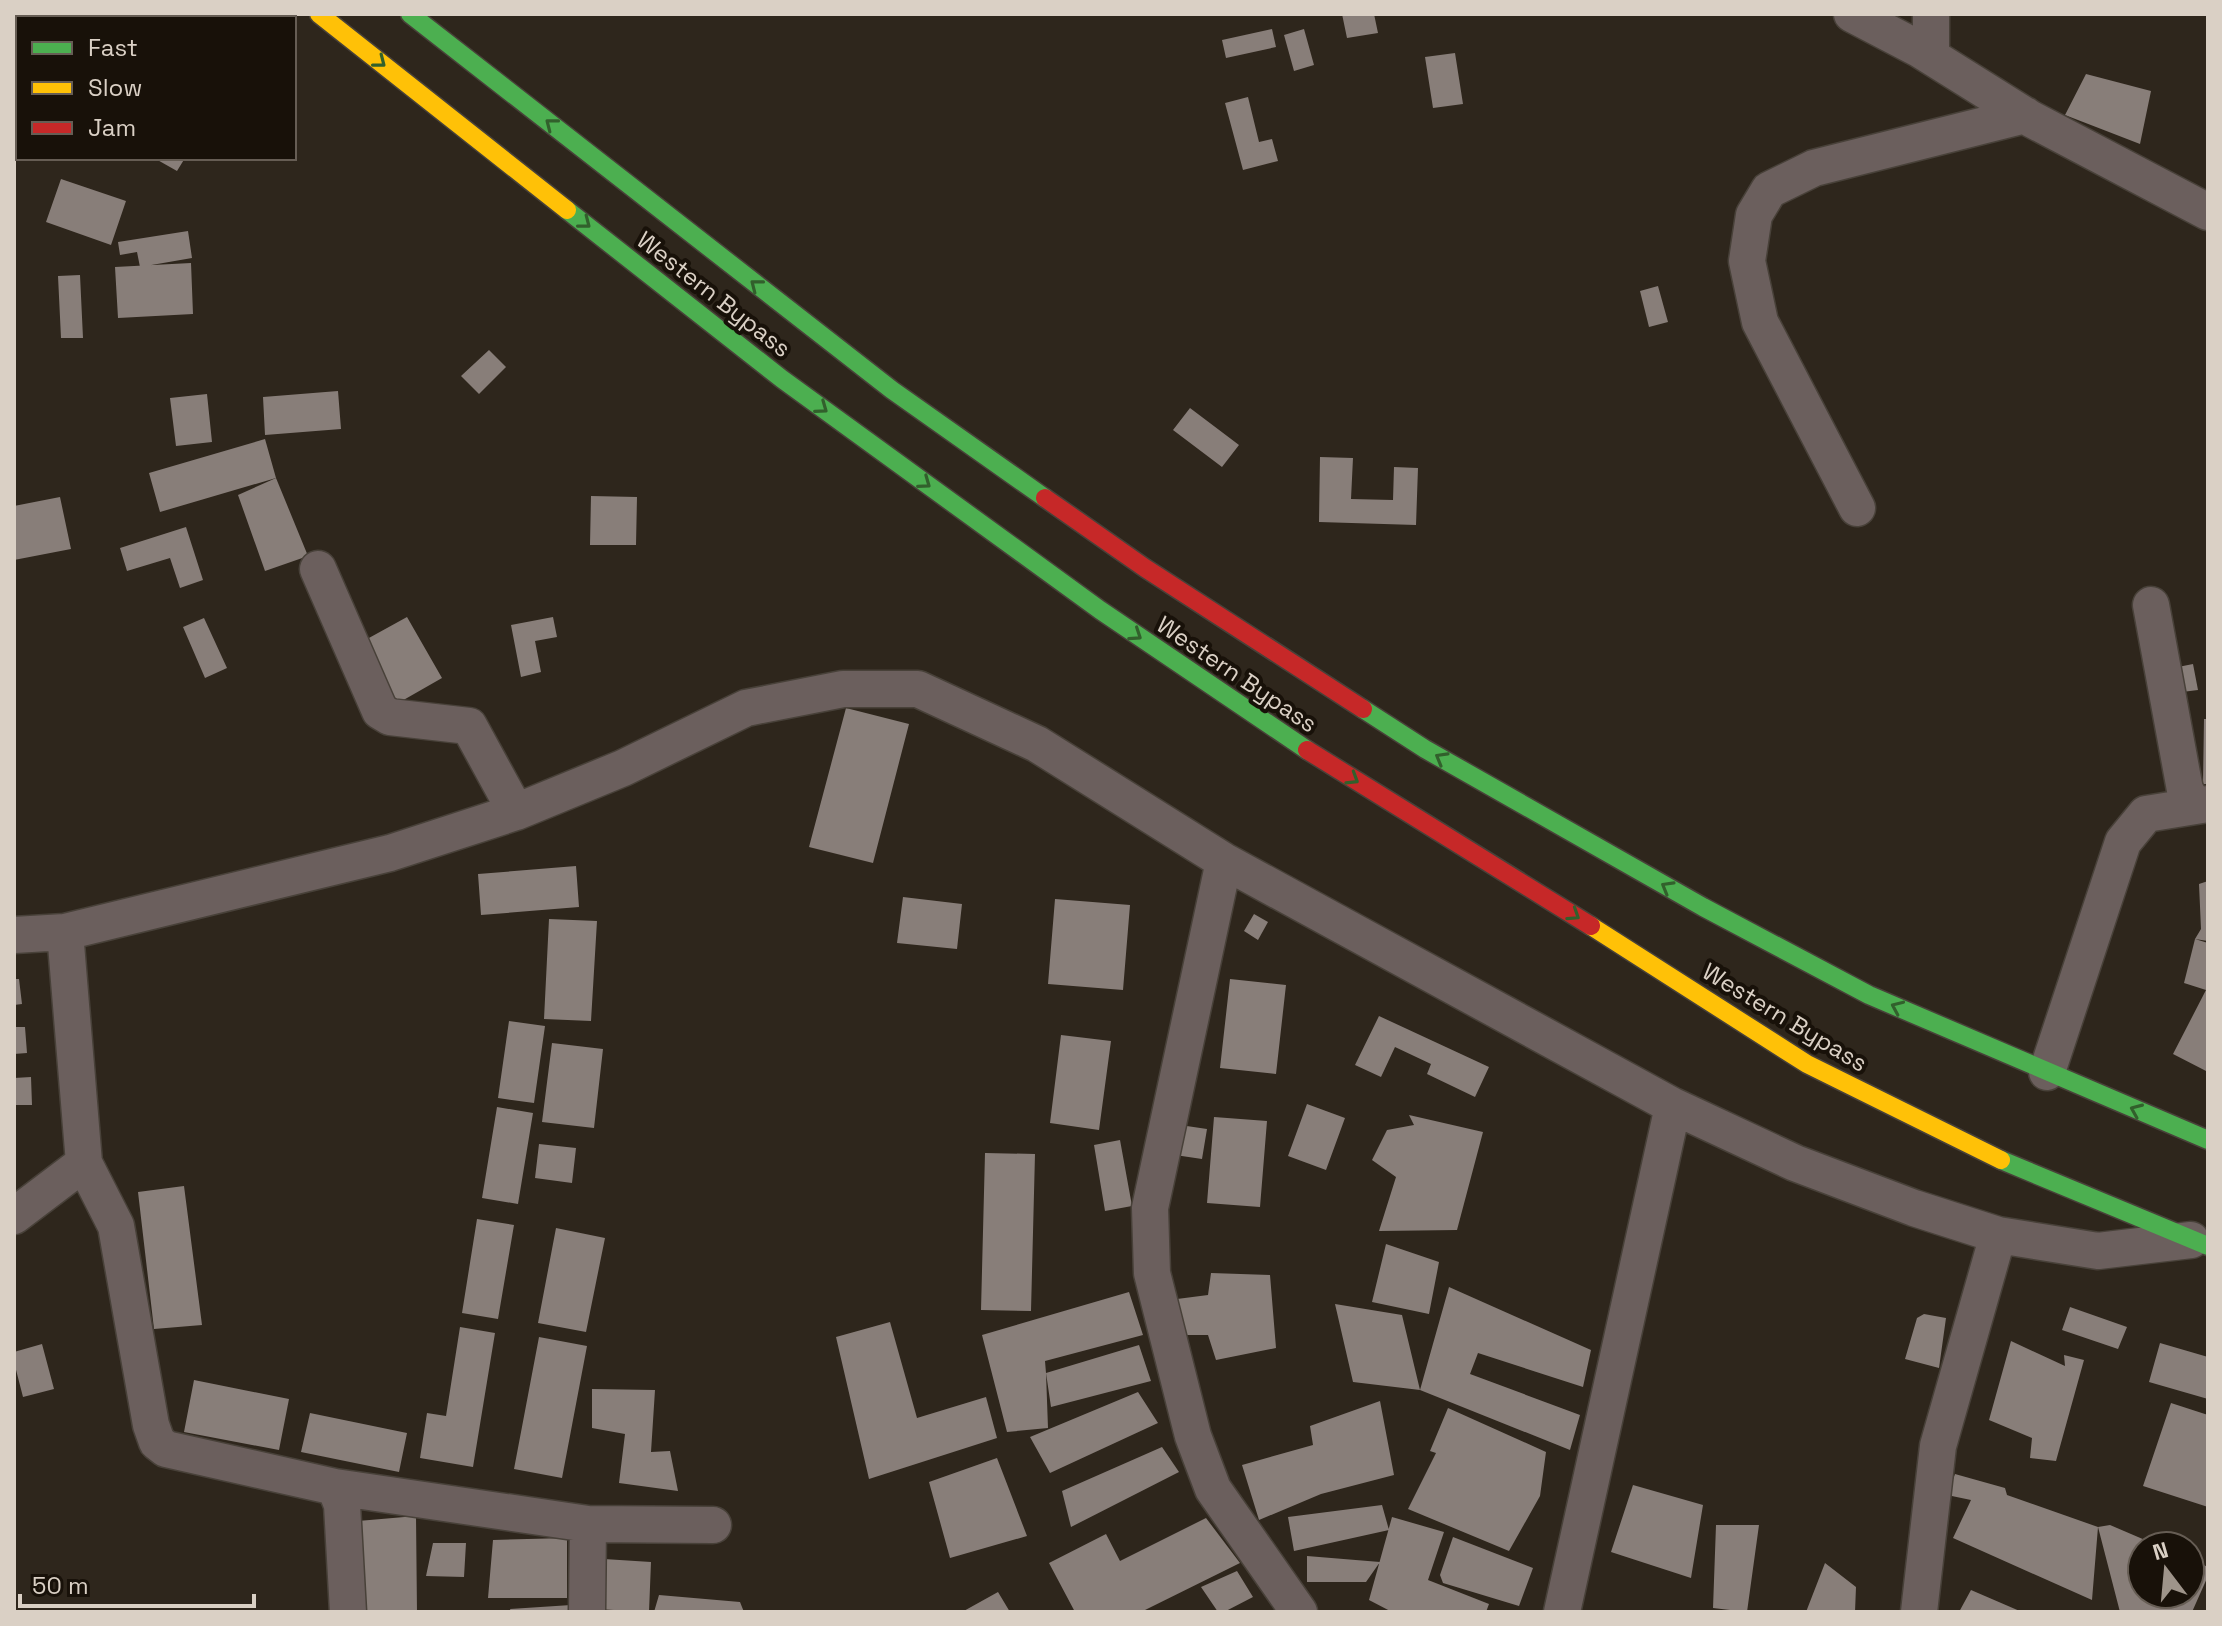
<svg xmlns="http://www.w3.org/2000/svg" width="2222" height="1626" font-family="'Space Grotesk',sans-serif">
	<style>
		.building { fill: #887e79 }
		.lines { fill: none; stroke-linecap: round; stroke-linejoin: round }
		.street-casing { stroke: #484139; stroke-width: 39 }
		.fast-casing { stroke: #484139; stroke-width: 21 }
		.slow-casing { stroke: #484139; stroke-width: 21 }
		.jam-casing { stroke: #484139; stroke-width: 21 }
		.street { stroke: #6b5f5d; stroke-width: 36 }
		.fast { stroke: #4caf50; stroke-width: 18 }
		.slow { stroke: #ffc107; stroke-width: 18 }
		.jam { stroke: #c62828; stroke-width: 18 }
		.oneway { stroke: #32602c }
		.labels { text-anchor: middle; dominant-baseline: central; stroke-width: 8; stroke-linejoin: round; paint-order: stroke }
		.street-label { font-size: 24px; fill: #dad0c5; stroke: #181109 }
	</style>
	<rect width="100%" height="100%" fill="#2e261c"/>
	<!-- building -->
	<path class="building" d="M1342,14H1374L1378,33L1347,38Z
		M1272,29L1276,47L1226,58L1222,40Z
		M1304,29L1314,65L1294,71L1284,35Z
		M1455,53L1463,104L1433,108L1425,57Z
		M2086,74L2151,91L2140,144L2065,115Z
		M1248,97L1259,142L1272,139L1278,161L1243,170L1225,103Z
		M154,158H185L177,171Z
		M61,179L126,201L111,245L46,222Z
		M188,231L192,258L140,267L137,252L120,255L118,242Z
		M191,263L193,314L118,318L115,267Z
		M80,275L83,338H61L58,276Z
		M1658,286L1668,322L1649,327L1640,291Z
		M489,350L506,367L479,394L461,376Z
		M338,391L341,429L265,435L263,397Z
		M207,394L212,442L176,446L170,398Z
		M1190,408L1239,445L1222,467L1173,430Z
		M265,439L276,478L160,512L149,473Z
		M1320,457L1353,458L1351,499L1393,500L1394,467L1418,468L1416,525L1319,522Z
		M276,478L308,556L265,571L238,495Z
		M591,496L637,497L636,545H590Z
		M60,497L71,549L14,560V506Z
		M186,527L203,580L180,588L170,558L127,571L120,548Z
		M407,617L442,678L393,706L358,644Z
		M553,617L557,637L535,641L541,672L521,677L511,625Z
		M204,618L227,668L205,678L183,627Z
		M2193,664L2198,690L2182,692L2178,667Z
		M846,708L909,724L873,863L809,847Z
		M2204,719H2208V784H2203Z
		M576,866L579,907L481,915L478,874Z
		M2208,881V941L2195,939L2201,929L2199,884Z
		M903,897L962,904L957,949L897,943Z
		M1055,899L1130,905L1123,990L1048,984Z
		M1254,914L1268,922L1258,940L1244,931Z
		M549,919L597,921L591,1021L544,1019Z
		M2195,939L2208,943V1072L2173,1054L2206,990L2184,983Z
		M14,979H19L22,1004L14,1005Z
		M1230,979L1286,985L1276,1074L1220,1068Z
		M1379,1016L1489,1067L1475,1097L1427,1074L1431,1064L1395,1047L1381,1077L1355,1065Z
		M509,1021L545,1026L534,1103L498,1098Z
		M14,1027H25L27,1053L14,1054Z
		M1061,1035L1111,1041L1099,1130L1050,1123Z
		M552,1043L603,1049L594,1128L542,1122Z
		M31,1077L32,1105H14V1078Z
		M1307,1104L1345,1118L1326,1170L1288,1156Z
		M497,1107L533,1113L518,1204L482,1198Z
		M1409,1115L1483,1132L1457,1230L1379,1231L1396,1177L1372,1160L1387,1130L1414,1125Z
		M1214,1117L1267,1121L1260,1207L1207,1203Z
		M1180,1125L1207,1129L1202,1159L1175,1155Z
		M1120,1140L1132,1206L1105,1211L1094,1145Z
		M539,1144L576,1148L572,1183L535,1178Z
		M985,1153L1035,1154L1031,1311L981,1310Z
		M184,1186L202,1325L154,1329L138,1192Z
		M477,1219L514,1225L498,1319L462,1313Z
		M556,1228L605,1238L586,1332L538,1323Z
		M1386,1244L1439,1262L1429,1314L1372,1302Z
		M1211,1273L1270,1275L1276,1348L1216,1360L1208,1335H1182L1177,1299L1208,1295Z
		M1449,1287L1591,1350L1583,1387L1478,1353L1470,1374L1580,1415L1570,1450L1420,1390Z
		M1129,1292L1143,1335L1045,1361L1046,1373L1139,1345L1151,1381L1051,1407L1046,1373L1048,1428L1007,1432L982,1335Z
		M1335,1304L1402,1315L1420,1390L1353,1382Z
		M2070,1307L2127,1327L2118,1349L2062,1330Z
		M1924,1314L1946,1318L1939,1368L1905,1359L1917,1318Z
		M890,1322L917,1418L986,1397L997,1438L869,1479L836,1337Z
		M460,1327L495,1333L473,1467L420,1458L427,1413L446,1416Z
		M539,1337L587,1346L562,1478L514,1469Z
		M2011,1341L2065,1366L2064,1355L2084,1360L2056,1461L2030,1458L2032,1438L1989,1420Z
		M2160,1343L2208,1357V1399L2149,1382Z
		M42,1344L54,1389L23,1397L14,1362V1352Z
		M194,1380L289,1399L279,1450L184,1432Z
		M592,1389L655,1390L651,1452L670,1451L678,1491L619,1483L625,1434L592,1428Z
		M1138,1392L1158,1423L1050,1473L1030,1437Z
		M1380,1401L1394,1475L1321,1494L1259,1520L1242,1465L1313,1445L1310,1426Z
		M2171,1403L2208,1415V1507L2143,1486Z
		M1448,1408L1546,1452L1540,1496L1509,1551L1408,1509L1436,1453L1430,1451Z
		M310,1413L407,1433L399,1472L301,1452Z
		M1162,1447L1179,1472L1071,1527L1062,1491Z
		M997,1458L1027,1536L950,1558L929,1482Z
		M1955,1474L2005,1488L2007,1495L2098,1527L2092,1600L1953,1538L1971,1500L1947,1495Z
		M1633,1485L1703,1505L1691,1578L1611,1552Z
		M1382,1505L1389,1530L1294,1551L1288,1517Z
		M416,1516L417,1612H359L358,1521Z
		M1392,1517L1444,1532L1428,1580L1489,1604L1486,1612H1392L1369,1600Z
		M1206,1518L1240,1563L1141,1612H1075L1049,1563L1106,1534L1120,1561Z
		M1716,1525H1759L1747,1612L1713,1608Z
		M2110,1525L2159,1546H2142V1594H2190V1559L2208,1567V1576L2192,1612H2120L2098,1527Z
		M1453,1537L1533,1568L1519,1606L1443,1583L1440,1575Z
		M567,1538V1598H488L493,1540Z
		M433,1543H466L464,1577L426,1576Z
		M1307,1556L1380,1562L1366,1582H1307Z
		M604,1559L651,1562L649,1612L596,1609Z
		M1825,1563L1856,1587L1855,1612H1806Z
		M1237,1571L1253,1597L1224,1612H1218L1201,1587Z
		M1971,1590L2022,1612H1959Z
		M998,1592L1010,1612H962Z
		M659,1595L740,1602L744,1612H654Z
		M571,1605L572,1612H511L510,1609Z"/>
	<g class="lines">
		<!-- street casing -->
		<g class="street-casing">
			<path id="street" d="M1852,14L1919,49L2031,119L2208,212
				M1931,14V56
				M1857,508L1760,322L1747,261L1754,215L1769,190L1814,168L2025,115
				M318,569L380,711L390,717L469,726L516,812
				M2151,605L2185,790L2194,805
				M1224,861L1150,1208L1152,1273L1193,1436L1213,1489L1299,1612
				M14,935L65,932L390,853L516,812L623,768L746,708L843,689H918L1037,744L1224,861L1673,1106L1795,1163L1914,1208L1998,1235L2098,1251L2191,1240
				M2047,1072L2123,842L2146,814L2208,804
				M84,1163L116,1226L151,1425L157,1442L166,1449L335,1487L342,1505L348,1612
				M14,1216L84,1163L65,932
				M335,1487L588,1524L713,1525
				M587,1612L588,1524
				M1562,1612L1673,1106
				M1919,1612L1938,1446L1998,1235"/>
		</g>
		<!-- fast casing -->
		<g class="fast-casing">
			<path id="fast" d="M410,14L892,390L1045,498
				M567,210L782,379L1100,610L1307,750
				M1363,709L1425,749L1703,907L1869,995L2208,1140
				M2001,1160L2208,1246"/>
		</g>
		<!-- slow casing -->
		<g class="slow-casing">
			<path id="slow" d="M319,14L567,210
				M1591,926L1807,1064L2001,1160"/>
		</g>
		<!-- jam casing -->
		<g class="jam-casing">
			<path id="jam" d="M1045,498L1145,568L1363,709
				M1307,750L1591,926"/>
		</g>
		<!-- street -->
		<use href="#street" class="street"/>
		<!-- fast -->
		<use href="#fast" class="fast"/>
		<!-- slow -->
		<use href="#slow" class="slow"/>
		<!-- jam -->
		<use href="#jam" class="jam"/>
	</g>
	<!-- one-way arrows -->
	<defs><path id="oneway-chevron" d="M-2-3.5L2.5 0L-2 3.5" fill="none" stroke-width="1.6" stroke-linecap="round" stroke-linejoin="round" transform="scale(2)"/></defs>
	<g class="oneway">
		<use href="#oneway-chevron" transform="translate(380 62) rotate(38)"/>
		<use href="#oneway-chevron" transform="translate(551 124) rotate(-142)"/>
		<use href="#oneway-chevron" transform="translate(585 223) rotate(38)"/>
		<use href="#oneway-chevron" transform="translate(756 285) rotate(-142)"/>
		<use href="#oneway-chevron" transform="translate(822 408) rotate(36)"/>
		<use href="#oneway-chevron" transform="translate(925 483) rotate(36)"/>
		<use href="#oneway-chevron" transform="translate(1136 635) rotate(34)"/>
		<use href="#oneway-chevron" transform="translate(1441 758) rotate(-150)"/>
		<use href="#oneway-chevron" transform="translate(1353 779) rotate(32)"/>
		<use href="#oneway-chevron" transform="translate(1667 887) rotate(-150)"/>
		<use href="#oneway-chevron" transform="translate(1574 915) rotate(33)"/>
		<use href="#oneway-chevron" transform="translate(1897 1007) rotate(-156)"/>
		<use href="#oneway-chevron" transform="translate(2136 1110) rotate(-157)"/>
	</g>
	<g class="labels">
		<!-- street labels -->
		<g class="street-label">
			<text transform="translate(714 294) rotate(38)">Western Bypass</text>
			<text transform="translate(1237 674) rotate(34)">Western Bypass</text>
			<text transform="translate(1785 1017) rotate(31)">Western Bypass</text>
		</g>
	</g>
	<!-- border -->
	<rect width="2222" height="1626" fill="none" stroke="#dad0c5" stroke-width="32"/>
	<!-- legend -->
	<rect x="16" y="16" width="280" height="144" fill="#181109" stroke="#665d54" stroke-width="2"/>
	<rect x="32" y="42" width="40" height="12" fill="#4caf50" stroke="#665d54" stroke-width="2"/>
	<text x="88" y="56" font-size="24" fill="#dad0c5">Fast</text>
	<rect x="32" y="82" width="40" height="12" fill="#ffc107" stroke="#665d54" stroke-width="2"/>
	<text x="88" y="96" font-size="24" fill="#dad0c5">Slow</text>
	<rect x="32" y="122" width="40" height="12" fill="#c62828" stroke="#665d54" stroke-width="2"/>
	<text x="88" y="136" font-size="24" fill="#dad0c5">Jam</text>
	<!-- north arrow -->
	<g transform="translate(2166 1570) rotate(344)"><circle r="38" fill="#181109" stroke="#665d54" stroke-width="2"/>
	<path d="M0-6L14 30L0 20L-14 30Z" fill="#9e948a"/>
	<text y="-12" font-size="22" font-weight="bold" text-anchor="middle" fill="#dad0c5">N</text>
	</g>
	<!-- scale -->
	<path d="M20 1594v12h234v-12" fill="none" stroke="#dad0c5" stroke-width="4"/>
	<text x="32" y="1594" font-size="24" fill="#dad0c5" stroke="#181109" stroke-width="6" paint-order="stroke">50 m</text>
</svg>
